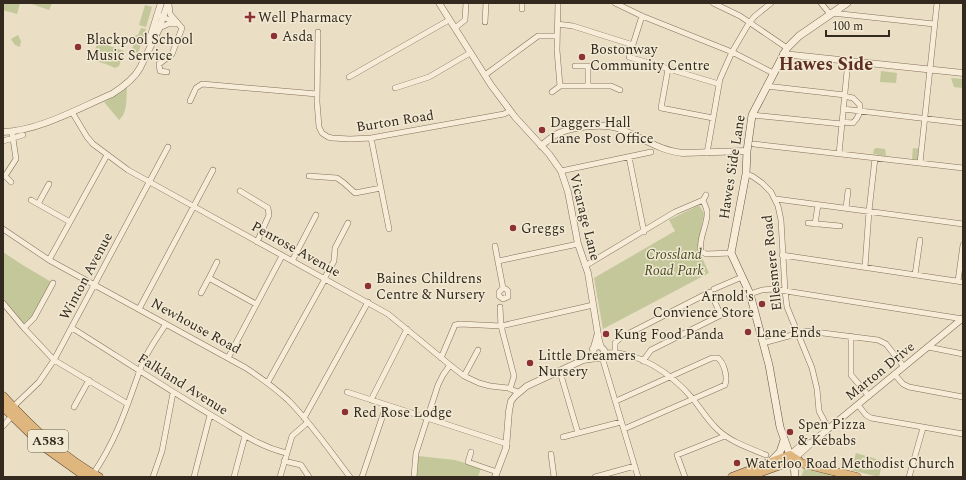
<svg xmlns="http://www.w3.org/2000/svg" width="966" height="480" font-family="Spectral,serif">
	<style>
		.green { fill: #c3c799 }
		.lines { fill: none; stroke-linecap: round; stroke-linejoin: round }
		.minor-casing { stroke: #83705c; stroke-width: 6 }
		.tertiary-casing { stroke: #83705c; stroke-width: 7 }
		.secondary-casing { stroke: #655140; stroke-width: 8 }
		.trunk-casing { stroke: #513f30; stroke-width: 9 }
		.minor { stroke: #f6ecd7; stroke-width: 5 }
		.tertiary { stroke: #f6ecd7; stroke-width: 6 }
		.secondary { stroke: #f6ecd7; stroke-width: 7 }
		.trunk { stroke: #deb67e; stroke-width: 8 }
		.poi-dot { fill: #8d3234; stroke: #f2e9d3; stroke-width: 1.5 }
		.labels { text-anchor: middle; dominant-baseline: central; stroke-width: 3; stroke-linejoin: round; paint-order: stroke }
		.shield { fill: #f2e9d3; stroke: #6d6355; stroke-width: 1 }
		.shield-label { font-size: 13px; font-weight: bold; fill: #34291f }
		.poi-label { font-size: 14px; fill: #34291f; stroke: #f2e9d3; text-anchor: start }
		.street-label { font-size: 14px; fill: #34291f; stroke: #f2e9d3 }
		.park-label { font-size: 14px; font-style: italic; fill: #464f27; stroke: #f2e9d3 }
		.district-label { font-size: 18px; font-weight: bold; fill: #5d2d22; stroke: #f2e9d3 }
	</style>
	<rect width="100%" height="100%" fill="#eadec5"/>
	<!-- green -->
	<path class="green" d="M3,3H20L17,14L3,10Z
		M29,3H52L49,10Z
		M145,5L152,7L146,27L139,25Z
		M141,28L146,29L137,57L131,55L134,40L136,35H138Z
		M18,35L21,41L20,47L15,45L11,39Z
		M98,42L124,51L119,66L115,68L106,64L91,60Z
		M881,71L897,73L896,83L880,82Z
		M951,78L963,79V88L954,87Z
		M127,87C126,98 128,113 119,120L104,102L113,97Z
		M877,148L885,149L886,156L873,154L874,149Z
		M913,148L921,149L920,160L912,159Z
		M699,205L704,213L698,249L709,273L603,329L594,278L675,231L669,220Z
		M3,252L21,264L53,283L26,326L3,298Z
		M856,453L883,461L879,477L851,470Z
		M418,456L455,460L481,468L478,477H417Z
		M804,469L830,475V477H801Z"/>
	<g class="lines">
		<!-- minor casing -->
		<g class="minor-casing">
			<path id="minor" d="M615,3L642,16L732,52L773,73
				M713,3L740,16L787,48
				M821,3L830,14
				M522,9V3
				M832,13L934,24
				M157,15L178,23
				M642,16L629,57L719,84
				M485,22L486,3
				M557,24L573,26L633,45
				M159,28L168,24H176
				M455,28L465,20L466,3
				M318,32L317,102L319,127L322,133L328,137L332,138L350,139L371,138L504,114L510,111
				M575,66H588V85
				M668,69L661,108L713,118
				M167,72L160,71L159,64L172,54L182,28L170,14L169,4
				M485,75L538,36H557
				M349,77L449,20
				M560,86H611L620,90
				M766,86L845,95
				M395,88L429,77L470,53
				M552,92L560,86L557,50L558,3
				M190,101L196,88L202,84L317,94
				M843,109L963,123
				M72,112L87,137L93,144L128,170L388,314L450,365L464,376L479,383L490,386L508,388L518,392
				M752,115L842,124
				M842,122L853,123C859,117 860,113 860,105L853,98L844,96
				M371,138L389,229
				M3,141L23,135
				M754,144L963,168
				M707,153L720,79L732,52L749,23L755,16L771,3
				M839,154L848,61
				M629,157L644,232
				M920,163L937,3
				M561,171L651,152
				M746,174L752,176L762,183L771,192L778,206L781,220L785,291L787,307L812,368L817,389L819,411L828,428
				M309,176L337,178L344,183L355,193L381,188
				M11,182L5,176L16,159L12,132
				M49,184L38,204L70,222
				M240,191L268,208L269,215L257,242
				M706,195L703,200C704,204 707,208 707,212C708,225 698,238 701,251L706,254L731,253
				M776,199L963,224
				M31,200L38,204
				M846,208L848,191
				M808,223L840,226
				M815,224L818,205
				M3,229L49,260L246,368C261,378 275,388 288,400C311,423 330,451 350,477
				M495,246L503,288L506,289L508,291V297L503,299L499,296V292L503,288
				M782,255L963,282
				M49,260L107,155
				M292,261L316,215
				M498,261L578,244
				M585,266L675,212L703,200
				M865,267L869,211L875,158
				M915,275L920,240
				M209,278L217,262
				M324,279L334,261L335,248L348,223
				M958,281L963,245
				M714,289L742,277
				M201,293L209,278L256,304
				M750,294L762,290L773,289L963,319
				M3,303L24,328L54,360L128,404
				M500,307L501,326L514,376L510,389
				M139,309L213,170
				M24,328L34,318L53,283
				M72,328C120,358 167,389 216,418C240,432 258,446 286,453
				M851,336V375L869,396
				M763,343L807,331L878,340L886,344L904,367
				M928,347L963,354
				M615,352V343L620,338L710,292L721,315L651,350L643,361
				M604,353C638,350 672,374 693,399C701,409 708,421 718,430C731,442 749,448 766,455
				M602,357L638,477
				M228,358L282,256
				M441,358L455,325L460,324L501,326L593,305
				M560,372L578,433
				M895,375L903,384L909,387L963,397
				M464,376L478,350
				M268,382L325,279
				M347,392L507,444
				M371,400L407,329
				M616,401L712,358H718C724,363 728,377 725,385L693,399L624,429
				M858,405L866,415L871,418L963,434
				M13,407L39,382L54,360L168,147
				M74,407L89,380
				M304,418L368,302
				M3,426L12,416
				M563,437L621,422
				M471,452L468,462L497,472
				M551,454L554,477
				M284,461L301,465L309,477
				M93,474C117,439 127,406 141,367C146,353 158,336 166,324
				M153,477L162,451L173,393
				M194,477L210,415
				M234,477L245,436
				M280,477L292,436L307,423
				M362,477L386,406
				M414,477L416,453L438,385L443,375L450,365
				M595,477L635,466
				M685,477L677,455L725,436
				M909,477L923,428"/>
		</g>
		<!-- tertiary casing -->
		<g class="tertiary-casing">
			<path id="tertiary" d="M439,3L491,85L515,117L549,154L561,171L568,192L578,244L588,273L599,341L601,347
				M149,41L161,3
				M783,54L963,73
				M3,132C39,131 79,108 112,94C123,87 134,79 140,68L159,29L168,3
				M541,146C546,142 552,136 559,133C574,127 601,123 617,128C640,136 659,151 683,153L747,151
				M593,349L598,346L601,347L604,350V354L599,358C588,355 596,344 597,336
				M790,455L799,447L809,443
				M792,460C803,452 811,442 822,434C869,395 916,357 963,318
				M495,477L506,448L509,411L511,401L515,396L527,386L583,360L597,358"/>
		</g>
		<!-- secondary casing -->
		<g class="secondary-casing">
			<path id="secondary" d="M771,461L780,452L784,440
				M795,477L794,464L792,461L780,427L769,365L750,294L731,253L746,174L747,151L752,115L787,48L799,36L847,3"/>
		</g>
		<!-- trunk casing -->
		<g class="trunk-casing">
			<path id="trunk" d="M3,396C31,427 62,457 99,477
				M3,407L44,447L86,477
				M732,477L790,455L799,461
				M747,477L792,461L857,477"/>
		</g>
		<!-- minor -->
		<use href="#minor" class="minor"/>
		<!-- tertiary -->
		<use href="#tertiary" class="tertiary"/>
		<!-- secondary -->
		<use href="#secondary" class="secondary"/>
		<!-- trunk -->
		<use href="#trunk" class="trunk"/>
	</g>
	<!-- markers -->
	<g class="poi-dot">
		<path d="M248 11h4v4h4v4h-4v4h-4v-4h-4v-4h4z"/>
		<circle cx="274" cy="36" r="4"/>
		<circle cx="78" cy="47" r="4"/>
		<circle cx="582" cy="57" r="4"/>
		<circle cx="542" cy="130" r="4"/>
		<circle cx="513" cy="228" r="4"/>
		<circle cx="368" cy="286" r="4"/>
		<circle cx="762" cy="304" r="4"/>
		<circle cx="748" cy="332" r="4"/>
		<circle cx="606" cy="334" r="4"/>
		<circle cx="530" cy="363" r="4"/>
		<circle cx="345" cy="412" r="4"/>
		<circle cx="790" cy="432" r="4"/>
		<circle cx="737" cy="463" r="4"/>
	</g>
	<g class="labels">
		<!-- shield labels -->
		<rect class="shield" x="28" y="430" width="40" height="22" rx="3"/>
		<g class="shield-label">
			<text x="48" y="441">A583</text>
		</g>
		<!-- poi labels -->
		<g class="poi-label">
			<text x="258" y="17">Well Pharmacy</text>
			<text x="282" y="36">Asda</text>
			<text x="86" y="39">Blackpool School<tspan x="86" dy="16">Music Service</tspan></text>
			<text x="590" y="49">Bostonway<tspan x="590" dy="16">Community Centre</tspan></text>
			<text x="550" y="122">Daggers Hall<tspan x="550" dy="16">Lane Post Office</tspan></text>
			<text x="521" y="228">Greggs</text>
			<text x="376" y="278">Baines Childrens<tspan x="376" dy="16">Centre &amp; Nursery</tspan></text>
			<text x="754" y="296" text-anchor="end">Arnold's<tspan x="754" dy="16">Convience Store</tspan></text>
			<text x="756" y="332">Lane Ends</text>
			<text x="614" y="334">Kung Food Panda</text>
			<text x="538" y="355">Little Dreamers<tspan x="538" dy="16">Nursery</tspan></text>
			<text x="353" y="412">Red Rose Lodge</text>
			<text x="798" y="424">Spen Pizza<tspan x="798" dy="16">&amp; Kebabs</tspan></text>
			<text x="745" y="463">Waterloo Road Methodist Church</text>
		</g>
		<!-- street labels -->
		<g class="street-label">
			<text transform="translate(395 121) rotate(-9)">Burton Road</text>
			<text transform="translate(732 167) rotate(-81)">Hawes Side Lane</text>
			<text transform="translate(585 217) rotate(76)">Vicarage Lane</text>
			<text transform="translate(296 249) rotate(29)">Penrose Avenue</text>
			<text transform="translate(772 263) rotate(-96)">Ellesmere Road</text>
			<text transform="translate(86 276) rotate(-62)">Winton Avenue</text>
			<text transform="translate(196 326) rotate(29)">Newhouse Road</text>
			<text transform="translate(880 371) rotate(-39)">Marton Drive</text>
			<text transform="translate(183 384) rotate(32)">Falkland Avenue</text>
		</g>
		<!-- park labels -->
		<g class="park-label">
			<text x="674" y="254">Crossland<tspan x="674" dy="16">Road Park</tspan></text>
		</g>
		<!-- district labels -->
		<g class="district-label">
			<text x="826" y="64">Hawes Side</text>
		</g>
	</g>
	<!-- border -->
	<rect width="966" height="480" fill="none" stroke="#34291f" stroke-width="8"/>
	<!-- scale -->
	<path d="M826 30v6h63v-6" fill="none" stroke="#34291f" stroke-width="2"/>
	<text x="832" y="30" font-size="12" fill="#34291f" stroke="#f2e9d3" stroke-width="3" paint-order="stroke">100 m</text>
</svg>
